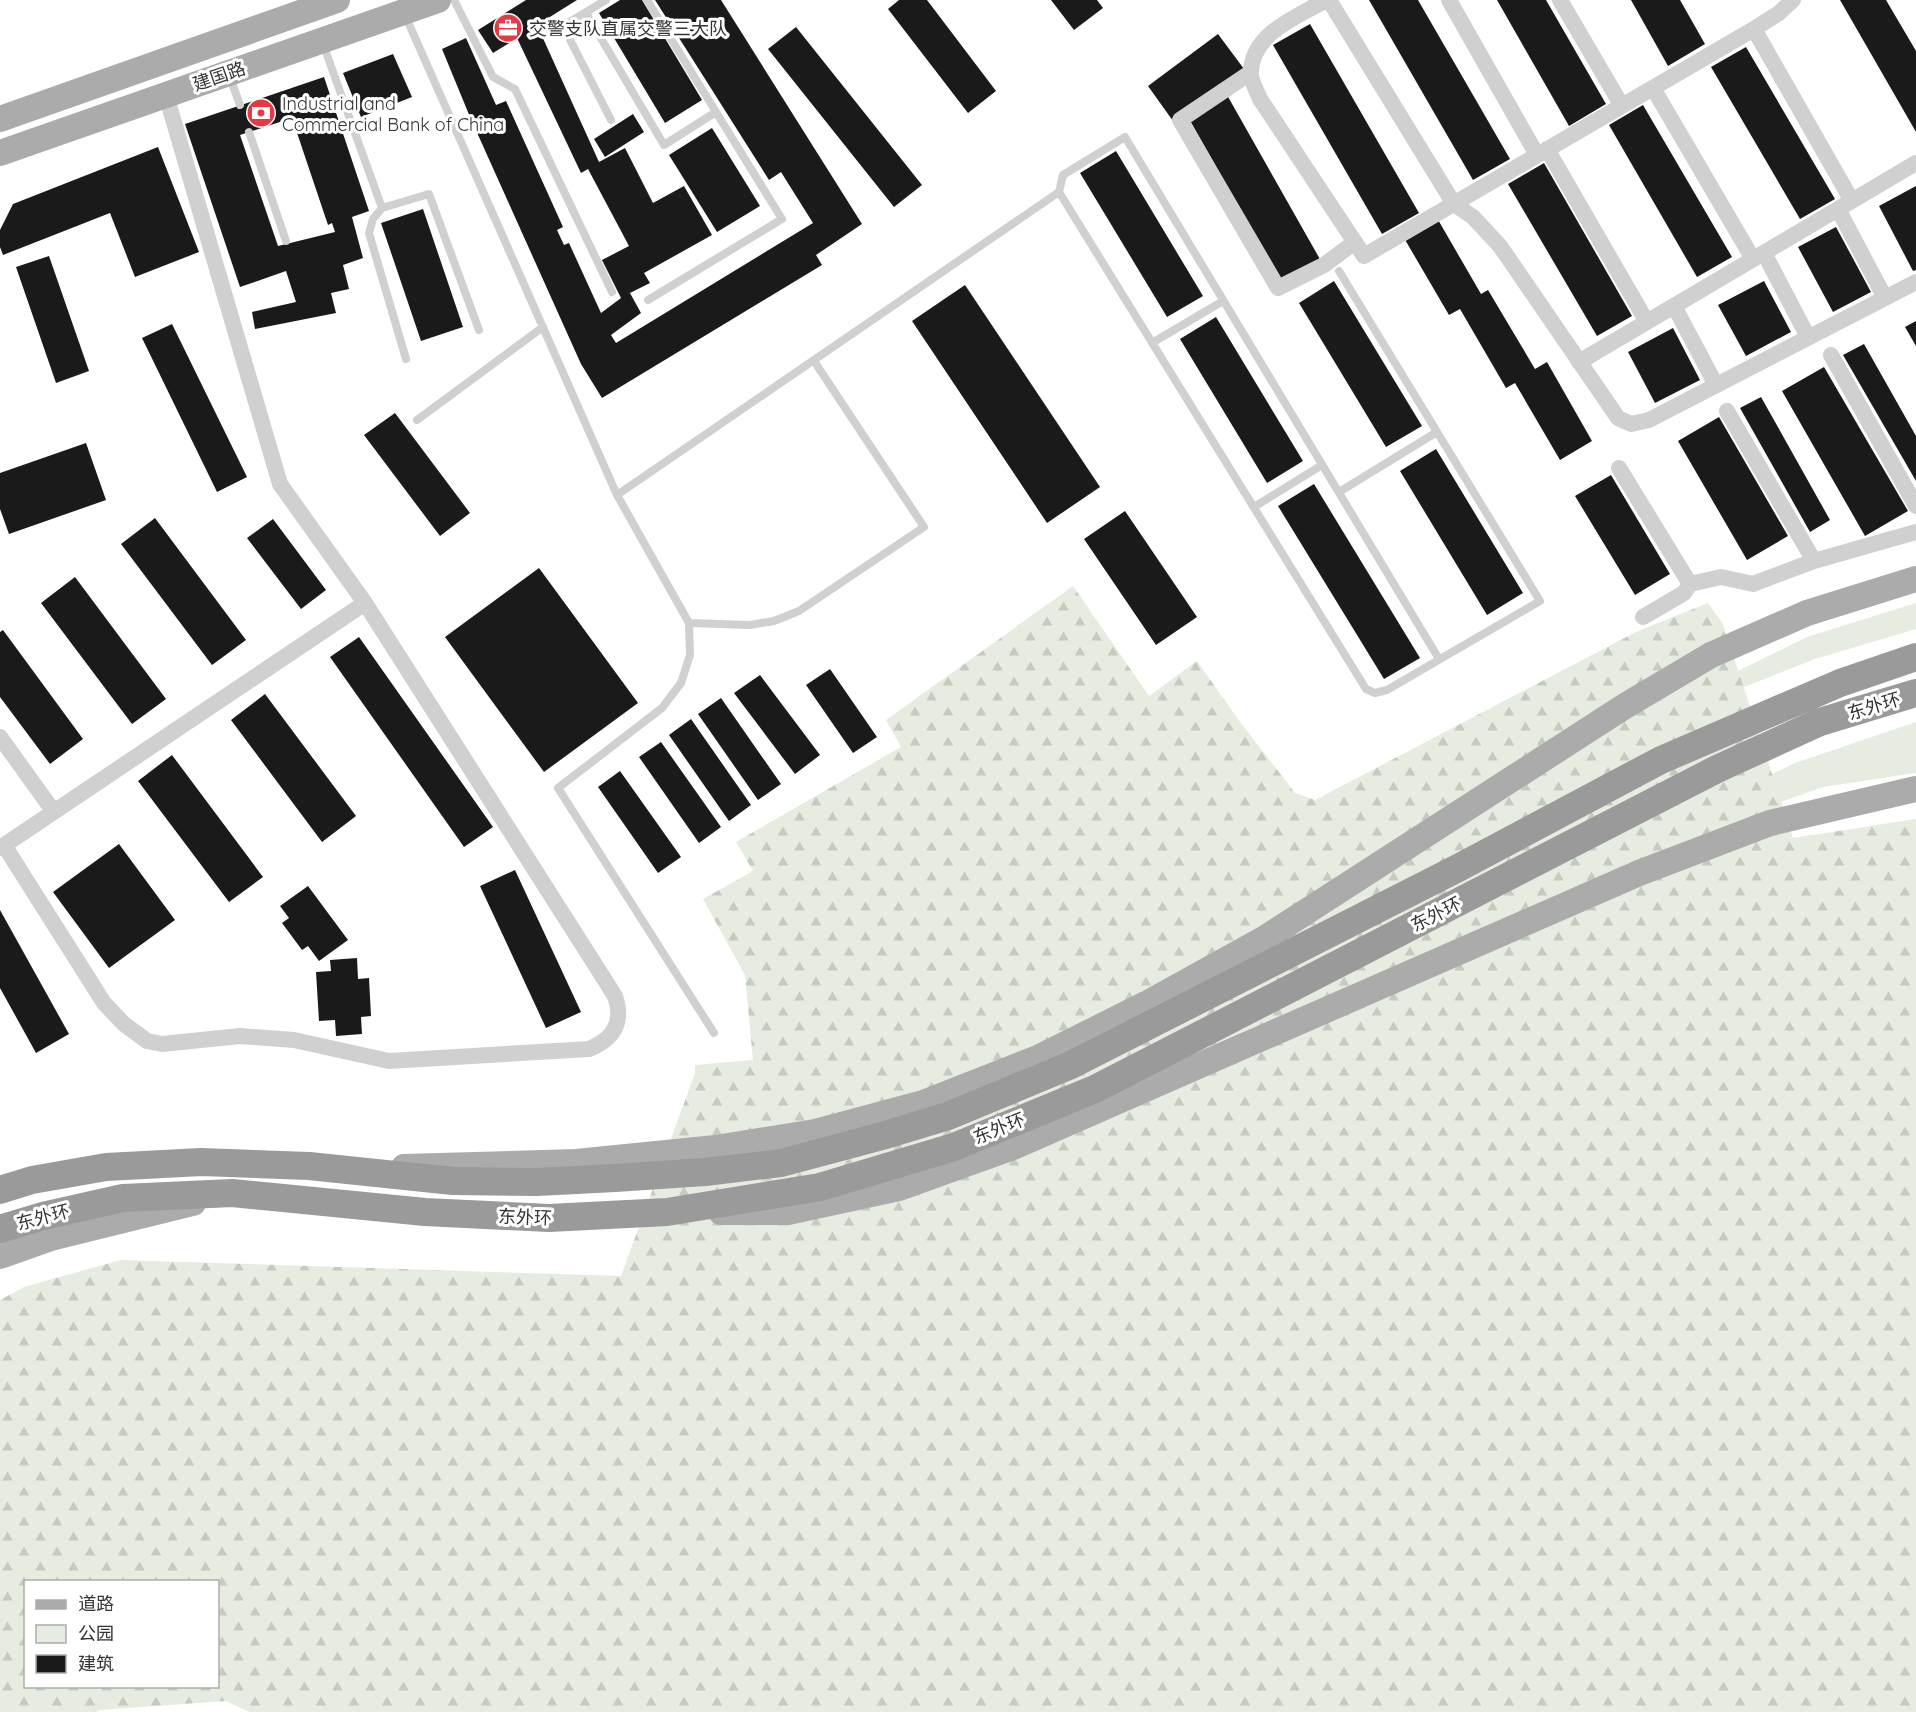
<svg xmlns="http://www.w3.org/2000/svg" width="1916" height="1712" font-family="Quicksand,'Noto Sans SC',sans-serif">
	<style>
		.green { fill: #e6ecdf }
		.forest { fill: url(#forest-firs); fill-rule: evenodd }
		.building { fill: #1a1a1a; fill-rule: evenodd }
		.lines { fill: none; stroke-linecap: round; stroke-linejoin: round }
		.lane { stroke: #d0d0d0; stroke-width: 8 }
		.street { stroke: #d0d0d0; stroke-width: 16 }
		.primary { stroke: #ababab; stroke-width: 26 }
		.highway { stroke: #9a9a9a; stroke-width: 28 }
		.labels { text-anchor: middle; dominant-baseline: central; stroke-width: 6; stroke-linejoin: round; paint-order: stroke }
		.poi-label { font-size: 18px; fill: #333; stroke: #fff; text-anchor: start }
		.street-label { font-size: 18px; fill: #333; stroke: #fff }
	</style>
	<defs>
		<pattern id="forest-firs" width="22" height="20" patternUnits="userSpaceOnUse" patternTransform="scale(1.5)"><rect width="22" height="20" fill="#e6ecdf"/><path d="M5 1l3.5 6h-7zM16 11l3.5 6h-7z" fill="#c6cbc0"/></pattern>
	</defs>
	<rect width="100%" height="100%" fill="#fff"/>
	<!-- green -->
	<path class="green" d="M1916,603V629L1815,659L1734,691L1724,678L1807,637Z
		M1916,722V773L1823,787L1682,837L1655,830L1795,763Z"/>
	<!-- forest -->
	<path class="forest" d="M1073,586L1149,696L1197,661L1240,722L1295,793L1315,800L1636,632L1708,603L1723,624L1793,838L1916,819V1712H249L226,1701L99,1710L97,1712H0V1300L24,1287L121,1260L621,1276L695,1073V1065L753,1060L745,975L703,899L753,871L736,842L901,747L886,720ZM26,1582H218V1686H26Z"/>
	<!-- building -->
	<path class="building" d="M526,0H577L537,25L599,162L625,148L653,203L684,186L712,235L644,273L650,283L630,293L641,313L611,335L616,343L813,223L781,172L769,180L655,0H721L862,224L816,255L822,265L602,398L581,364L470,117L442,49L466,38L496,105L506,101L563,227L557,230L564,245L569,243L601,313L621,298L602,260L629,246L588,169L581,173L517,38L493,53L478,30Z
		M620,0H642L702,100L665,123L599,13Z
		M899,0H927L996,91L968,113L888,9Z
		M1051,0H1097L1103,8L1074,30Z
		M1369,0H1418L1510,159L1473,180Z
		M1497,0H1546L1606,104L1569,126Z
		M1631,0H1680L1705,44L1668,66Z
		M1840,0H1886L1916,51V132Z
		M1310,24L1419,213L1382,234L1273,45Z
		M796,27L922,185L894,207L768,49Z
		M1218,34L1244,69L1173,121L1148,86Z
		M1746,47L1835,199L1800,219L1711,67Z
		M393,54L412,97L361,117L343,73Z
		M324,77L369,211L352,217L363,258L343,265L349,289L331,293L336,313L255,329L252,312L296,302L286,271L240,287L185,124ZM292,118L328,225L332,223L335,232L278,246L240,135Z
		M1227,95L1321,261L1282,283L1188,117Z
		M1643,105L1732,257L1697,277L1609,125Z
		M633,114L644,132L605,157L594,139Z
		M712,128L760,206L717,232L669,155Z
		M158,147L199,252L135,277L110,213L3,255L0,247V230L13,204Z
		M1116,151L1203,296L1167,317L1080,173Z
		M1544,163L1632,316L1597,336L1508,184Z
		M1916,186V270L1913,271L1879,206Z
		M423,209L463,327L421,341L381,223Z
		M1437,218L1481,294L1488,290L1535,369L1547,362L1592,441L1560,460L1515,383L1506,388L1460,309L1449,315L1404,238Z
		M1836,227L1871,292L1833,312L1798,247Z
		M49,256L89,371L56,383L16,267Z
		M1334,281L1422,426L1386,447L1299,303Z
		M1764,281L1791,332L1746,356L1718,305Z
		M965,285L1100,487L1047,523L912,321Z
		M1216,317L1303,461L1267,483L1180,339Z
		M1916,321V346L1905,327Z
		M172,324L247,477L217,492L142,338Z
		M1673,328L1700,380L1655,403L1628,352Z
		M1864,344L1916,436V481L1843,355Z
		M1824,367L1908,511L1865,536L1782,391Z
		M1761,397L1830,520L1810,532L1740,408Z
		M395,413L470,513L440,536L364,435Z
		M1719,417L1788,536L1747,560L1678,441Z
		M86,443L106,500L9,534L0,509V473Z
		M1436,449L1523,593L1487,615L1400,471Z
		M1611,475L1670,574L1635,595L1575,496Z
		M1314,484L1420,658L1384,679L1278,506Z
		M1125,511L1197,617L1156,645L1084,539Z
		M155,518L246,640L212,665L121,544Z
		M273,519L326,590L301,609L247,538Z
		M539,568L638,703L544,772L445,637Z
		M75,577L166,699L132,724L41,603Z
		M3,630L83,739L50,764L0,697V632Z
		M359,637L493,827L464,847L330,657Z
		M830,669L877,737L853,753L806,685Z
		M760,675L820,755L795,774L734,693Z
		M265,694L356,816L322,842L231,720Z
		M721,698L781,784L758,800L698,714Z
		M691,719L751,805L729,821L669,735Z
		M661,742L721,827L699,843L639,757Z
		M172,755L263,877L229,902L138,781Z
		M620,771L681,857L658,873L598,787Z
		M119,844L175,920L109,968L53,892Z
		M515,870L581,1012L546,1028L480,886Z
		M308,886L348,940L319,961L308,946L302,950L282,923L289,918L280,906Z
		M0,910L69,1034L36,1053L0,988Z
		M357,958L358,979L369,978L371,1016L361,1017L362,1034L336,1036L335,1020L319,1021L316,972L331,971L330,960Z"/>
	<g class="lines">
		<!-- lane -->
		<path class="lane" d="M454,0L493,77L515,89L612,292
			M606,0L563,26L611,120
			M647,0L782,219L648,300
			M586,13L664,145L716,112
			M405,15L617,495L689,623L750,625L774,621L799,611L924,527L814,361
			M323,44L382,208L373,219L369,233L406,359
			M229,75L240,105
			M249,132L286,241
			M1059,192L1063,175L1125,137L1439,659
			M382,208L429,194L479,330
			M1152,343L1223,301
			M417,420L543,327
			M1339,492L1437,432
			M617,495L1059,192L1366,689L1375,693L1387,690L1540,601L1339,271
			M1254,507L1322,465
			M689,623L690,655L681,683L662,708L558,788L714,1033"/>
		<!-- street -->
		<path class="street" d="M1326,0C1297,17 1252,33 1251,72C1250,80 1257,91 1260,99L1364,256L1754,29L1779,13L1793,0
			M1329,0L1454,204L1473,217L1500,246L1618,418L1631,424L1649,420L1916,282
			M1449,0L1537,155
			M1560,0L1622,106
			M1754,29L1852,201
			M1250,73L1180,120L1278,288L1324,265L1355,242
			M1653,88L1753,259
			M1547,149L1647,322
			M1838,209L1885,298
			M1764,253L1808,337
			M1674,306L1716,385
			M1831,355L1916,506
			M1579,362L1916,163
			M1727,411L1814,561
			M1619,468L1690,584L1721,577L1753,584L1814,561L1916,532
			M1643,617L1684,593L1690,584
			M0,737L54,812
			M4,845L104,1003L124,1024L147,1041L162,1044L240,1036L294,1040L389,1061L589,1049C614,1039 624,1022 615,996L365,603
			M0,848L365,603L280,484L166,95"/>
		<!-- primary -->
		<path class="primary" d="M0,119L337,0
			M0,153L438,0
			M404,1167L576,1162L716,1148L815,1132L923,1103L1040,1057L1146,1004L1267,937L1625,706L1711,655L1807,613L1916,579
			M721,1212H788L899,1188L1013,1147L1639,873L1770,823L1916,789
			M0,1256L51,1238L193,1203"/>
		<!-- highway -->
		<path class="highway" d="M0,1190L32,1180L106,1167L201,1162L309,1166L453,1181L537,1182L615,1178L705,1172L781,1163L882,1136L948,1116L1071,1065L1460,867L1661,760L1840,683L1916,657
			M0,1229L43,1216L123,1198L232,1193L425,1212L549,1218L667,1212L820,1187L954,1147L1095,1089L1717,769L1820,722L1916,693"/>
	</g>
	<!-- icons -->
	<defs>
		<g id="office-disc" transform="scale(1.5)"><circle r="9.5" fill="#e63946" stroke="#fff"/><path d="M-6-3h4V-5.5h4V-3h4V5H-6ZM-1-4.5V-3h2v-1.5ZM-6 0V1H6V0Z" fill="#fff"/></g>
		<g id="bank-disc" transform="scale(1.5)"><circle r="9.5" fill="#e63946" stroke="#fff"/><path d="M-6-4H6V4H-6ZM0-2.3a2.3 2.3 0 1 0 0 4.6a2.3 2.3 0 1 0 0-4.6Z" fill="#fff"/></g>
	</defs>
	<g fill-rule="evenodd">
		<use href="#office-disc" x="508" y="28"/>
		<use href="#bank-disc" x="261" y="113"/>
	</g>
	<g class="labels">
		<!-- poi labels -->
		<g class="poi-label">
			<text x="529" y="28">交警支队直属交警三大队</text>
			<text x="282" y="103">Industrial and<tspan x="282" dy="21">Commercial Bank of China</tspan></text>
		</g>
		<!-- street labels -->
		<g class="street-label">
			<text transform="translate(219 76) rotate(-19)">建国路</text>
			<text transform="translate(1874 706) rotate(-17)">东外环</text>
			<text transform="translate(1436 914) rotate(-27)">东外环</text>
			<text transform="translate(999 1128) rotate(-22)">东外环</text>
			<text transform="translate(43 1217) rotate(-15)">东外环</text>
			<text transform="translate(525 1217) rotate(2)">东外环</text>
		</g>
	</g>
	<!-- legend -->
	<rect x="24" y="1580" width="195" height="108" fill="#ffffff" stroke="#adadad" stroke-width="1.5"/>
	<rect x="36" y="1600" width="30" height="9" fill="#ababab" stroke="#adadad" stroke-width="1.5"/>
	<text x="78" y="1610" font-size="18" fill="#333333">道路</text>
	<rect x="36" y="1625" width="30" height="18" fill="#e6ecdf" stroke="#adadad" stroke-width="1.5"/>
	<text x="78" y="1640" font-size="18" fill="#333333">公园</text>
	<rect x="36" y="1655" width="30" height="18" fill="#1a1a1a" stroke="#adadad" stroke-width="1.5"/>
	<text x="78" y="1670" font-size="18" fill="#333333">建筑</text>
</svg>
